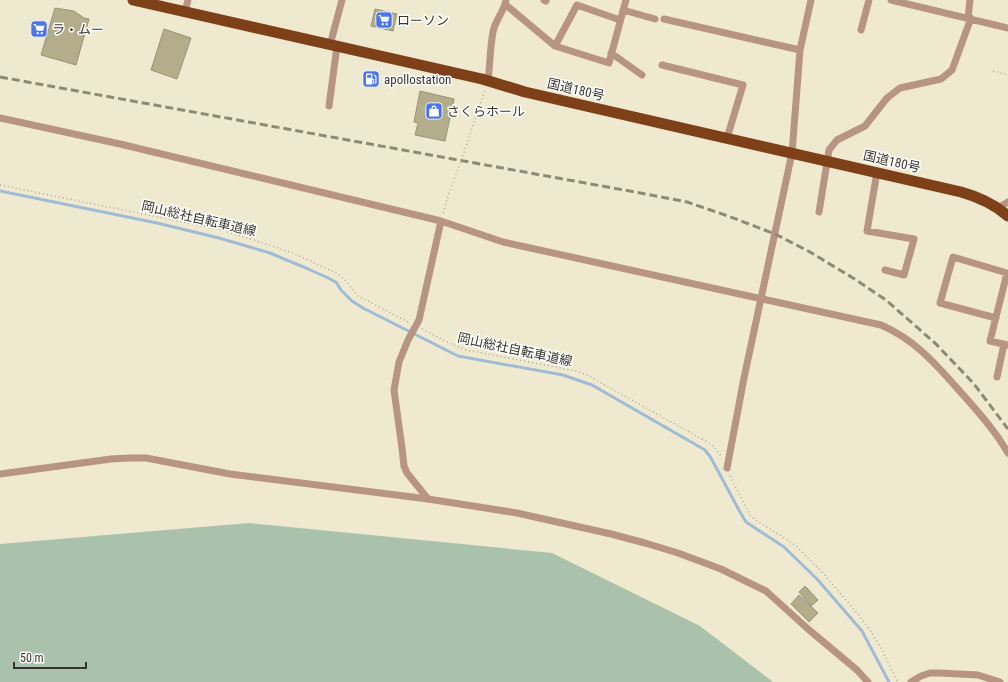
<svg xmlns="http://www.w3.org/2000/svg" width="1008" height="682" font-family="'Roboto Condensed','Noto Sans JP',sans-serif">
  <rect width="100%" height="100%" fill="#efeacf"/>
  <path fill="#aac1ac" d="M 249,523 L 552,553 L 700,626 L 773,682 L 0,682 L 0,544 Z"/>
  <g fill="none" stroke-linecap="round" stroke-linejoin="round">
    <path stroke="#a0bcd5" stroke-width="3" d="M 0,191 L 157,223 L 219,238 L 270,253 L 306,268 L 326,277 L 336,282 L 341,290 L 352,301 L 363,308 L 458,356 L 563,375 L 592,385 L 705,450 L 711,458 L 740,512 L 746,522 L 784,547 L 817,579 L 862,631 L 889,682"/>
  </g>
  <path fill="#b3ad8b" stroke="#97937a" d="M 55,8 L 74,11 L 84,18 L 89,19 L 76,65 L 41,55 Z
    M 375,9 L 397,14 L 393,31 L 371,26 Z
    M 164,29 L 191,38 L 177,79 L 151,70 Z
    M 420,91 L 454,99 L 445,141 L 415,135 L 418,123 L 414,122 Z
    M 805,586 L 818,600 L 811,606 L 799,592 Z
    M 799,595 L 818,613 L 809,622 L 791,604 Z"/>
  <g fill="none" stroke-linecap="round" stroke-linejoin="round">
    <path stroke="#aaa692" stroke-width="1.5" stroke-dasharray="1 3" stroke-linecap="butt" d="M 993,71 L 1008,75
      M 0,185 L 222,230 L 275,247 L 293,253 L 338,274 L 345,280 L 358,296 L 408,322
      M 443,213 L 449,193 L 461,161 L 485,90
      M 422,329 L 449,343 L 466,350 L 576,371 L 587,375 L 709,443 L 715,448 L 721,456
      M 730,476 L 750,515 L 757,521 L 783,537 L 796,546 L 823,573 L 861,618 L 872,633 L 882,650 L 898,682"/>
    <path stroke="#b79483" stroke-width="7" d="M 544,0 L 546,1
      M 891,0 L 1008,28
      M 506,5 L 555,46 L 609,63 L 626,0
      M 623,10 L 655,19
      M 185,12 L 188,0
      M 968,18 L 970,0
      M 664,19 L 800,50
      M 861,30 L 869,0
      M 330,45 L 342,0
      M 555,46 L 577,5 L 620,20
      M 611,53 L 642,75
      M 662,65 L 743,85 L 727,138
      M 488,81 C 490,65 490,48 493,32 C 495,20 504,12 506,0
      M 329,106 L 337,46
      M 0,118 L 120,144 L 441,221 L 503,242 L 881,325 C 918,341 939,368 965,397 C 980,414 996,432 1008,453
      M 877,172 L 867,231 L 914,239 L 904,275 L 885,270
      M 998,208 L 1008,202
      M 819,212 L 829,150 L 837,140 L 865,126 L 887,98 L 900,88 L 941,79 L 952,70 L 971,18
      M 996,318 L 940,303 L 953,257 L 1007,273 L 990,341 L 1008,345
      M 997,377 L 1004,344
      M 727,468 L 744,378 L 792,153 L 800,50 L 811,0
      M 0,474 L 111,459 L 130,458 L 146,458 L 230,474 L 428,499 L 517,513 L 611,534 L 645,543 L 678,553 L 721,569 L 766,591 L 808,629 L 857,670 L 868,682
      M 428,499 L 407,473 L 404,466 L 402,448 L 394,390 L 399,362 L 408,340 L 419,320 L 441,221
      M 911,682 L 921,676 L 930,673 L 940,673 L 978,675 L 1000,682"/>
    <path stroke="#7e4018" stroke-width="11" d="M 133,0 L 482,79 L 525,92 L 961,192 C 979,197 994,204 1008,216"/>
    <path stroke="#8e8a78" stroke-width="3" stroke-dasharray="8 4" stroke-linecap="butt" d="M 0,77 L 646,194 L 687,202 L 728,216 L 775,234 L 810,252 L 853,278 L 886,300 L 936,344 L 974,384 L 1008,429"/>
  </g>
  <defs>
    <symbol id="supermarket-square" viewBox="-11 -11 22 22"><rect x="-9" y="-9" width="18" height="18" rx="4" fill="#4c75e8" stroke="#fff"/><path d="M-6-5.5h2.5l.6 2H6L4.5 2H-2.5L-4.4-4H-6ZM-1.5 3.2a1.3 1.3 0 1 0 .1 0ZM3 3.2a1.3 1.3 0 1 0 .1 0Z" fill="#fff"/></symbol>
    <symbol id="fuel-square" viewBox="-11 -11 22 22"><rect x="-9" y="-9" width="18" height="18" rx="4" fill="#4c75e8" stroke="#fff"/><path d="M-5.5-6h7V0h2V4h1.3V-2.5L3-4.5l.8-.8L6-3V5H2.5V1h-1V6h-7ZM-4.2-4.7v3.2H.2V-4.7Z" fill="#fff"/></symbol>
    <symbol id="shop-square" viewBox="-11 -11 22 22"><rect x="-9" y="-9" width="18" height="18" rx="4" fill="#4c75e8" stroke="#fff"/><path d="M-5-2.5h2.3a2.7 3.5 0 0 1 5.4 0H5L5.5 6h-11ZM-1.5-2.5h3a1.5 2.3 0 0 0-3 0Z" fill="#fff"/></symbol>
  </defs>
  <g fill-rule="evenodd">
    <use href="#supermarket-square" x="374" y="10" width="20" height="20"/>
    <use href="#supermarket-square" x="29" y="19" width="20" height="20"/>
    <use href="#fuel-square" x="361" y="69" width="20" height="20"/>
    <use href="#shop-square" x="424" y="101" width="20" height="20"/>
  </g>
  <g text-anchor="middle" stroke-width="3" stroke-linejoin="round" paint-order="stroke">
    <g font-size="13" fill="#37352b" stroke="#fff" text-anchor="start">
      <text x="397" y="25">ローソン</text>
      <text x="52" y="34">ラ・ムー</text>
      <text x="384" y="84">apollostation</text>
      <text x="447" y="116">さくらホール</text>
    </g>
    <g font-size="13" fill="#37352b" stroke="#fff">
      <text transform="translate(576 89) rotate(13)" y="5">国道180号</text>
      <text transform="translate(892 161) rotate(13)" y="5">国道180号</text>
      <text transform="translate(199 218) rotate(13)" y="5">岡山総社自転車道線</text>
      <text transform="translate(515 349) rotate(12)" y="5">岡山総社自転車道線</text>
    </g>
  </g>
  <path d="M14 662v6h72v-6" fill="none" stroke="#37352b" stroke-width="2"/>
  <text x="20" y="662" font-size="12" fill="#37352b" stroke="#ffffff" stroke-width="3" paint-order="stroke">50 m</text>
</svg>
